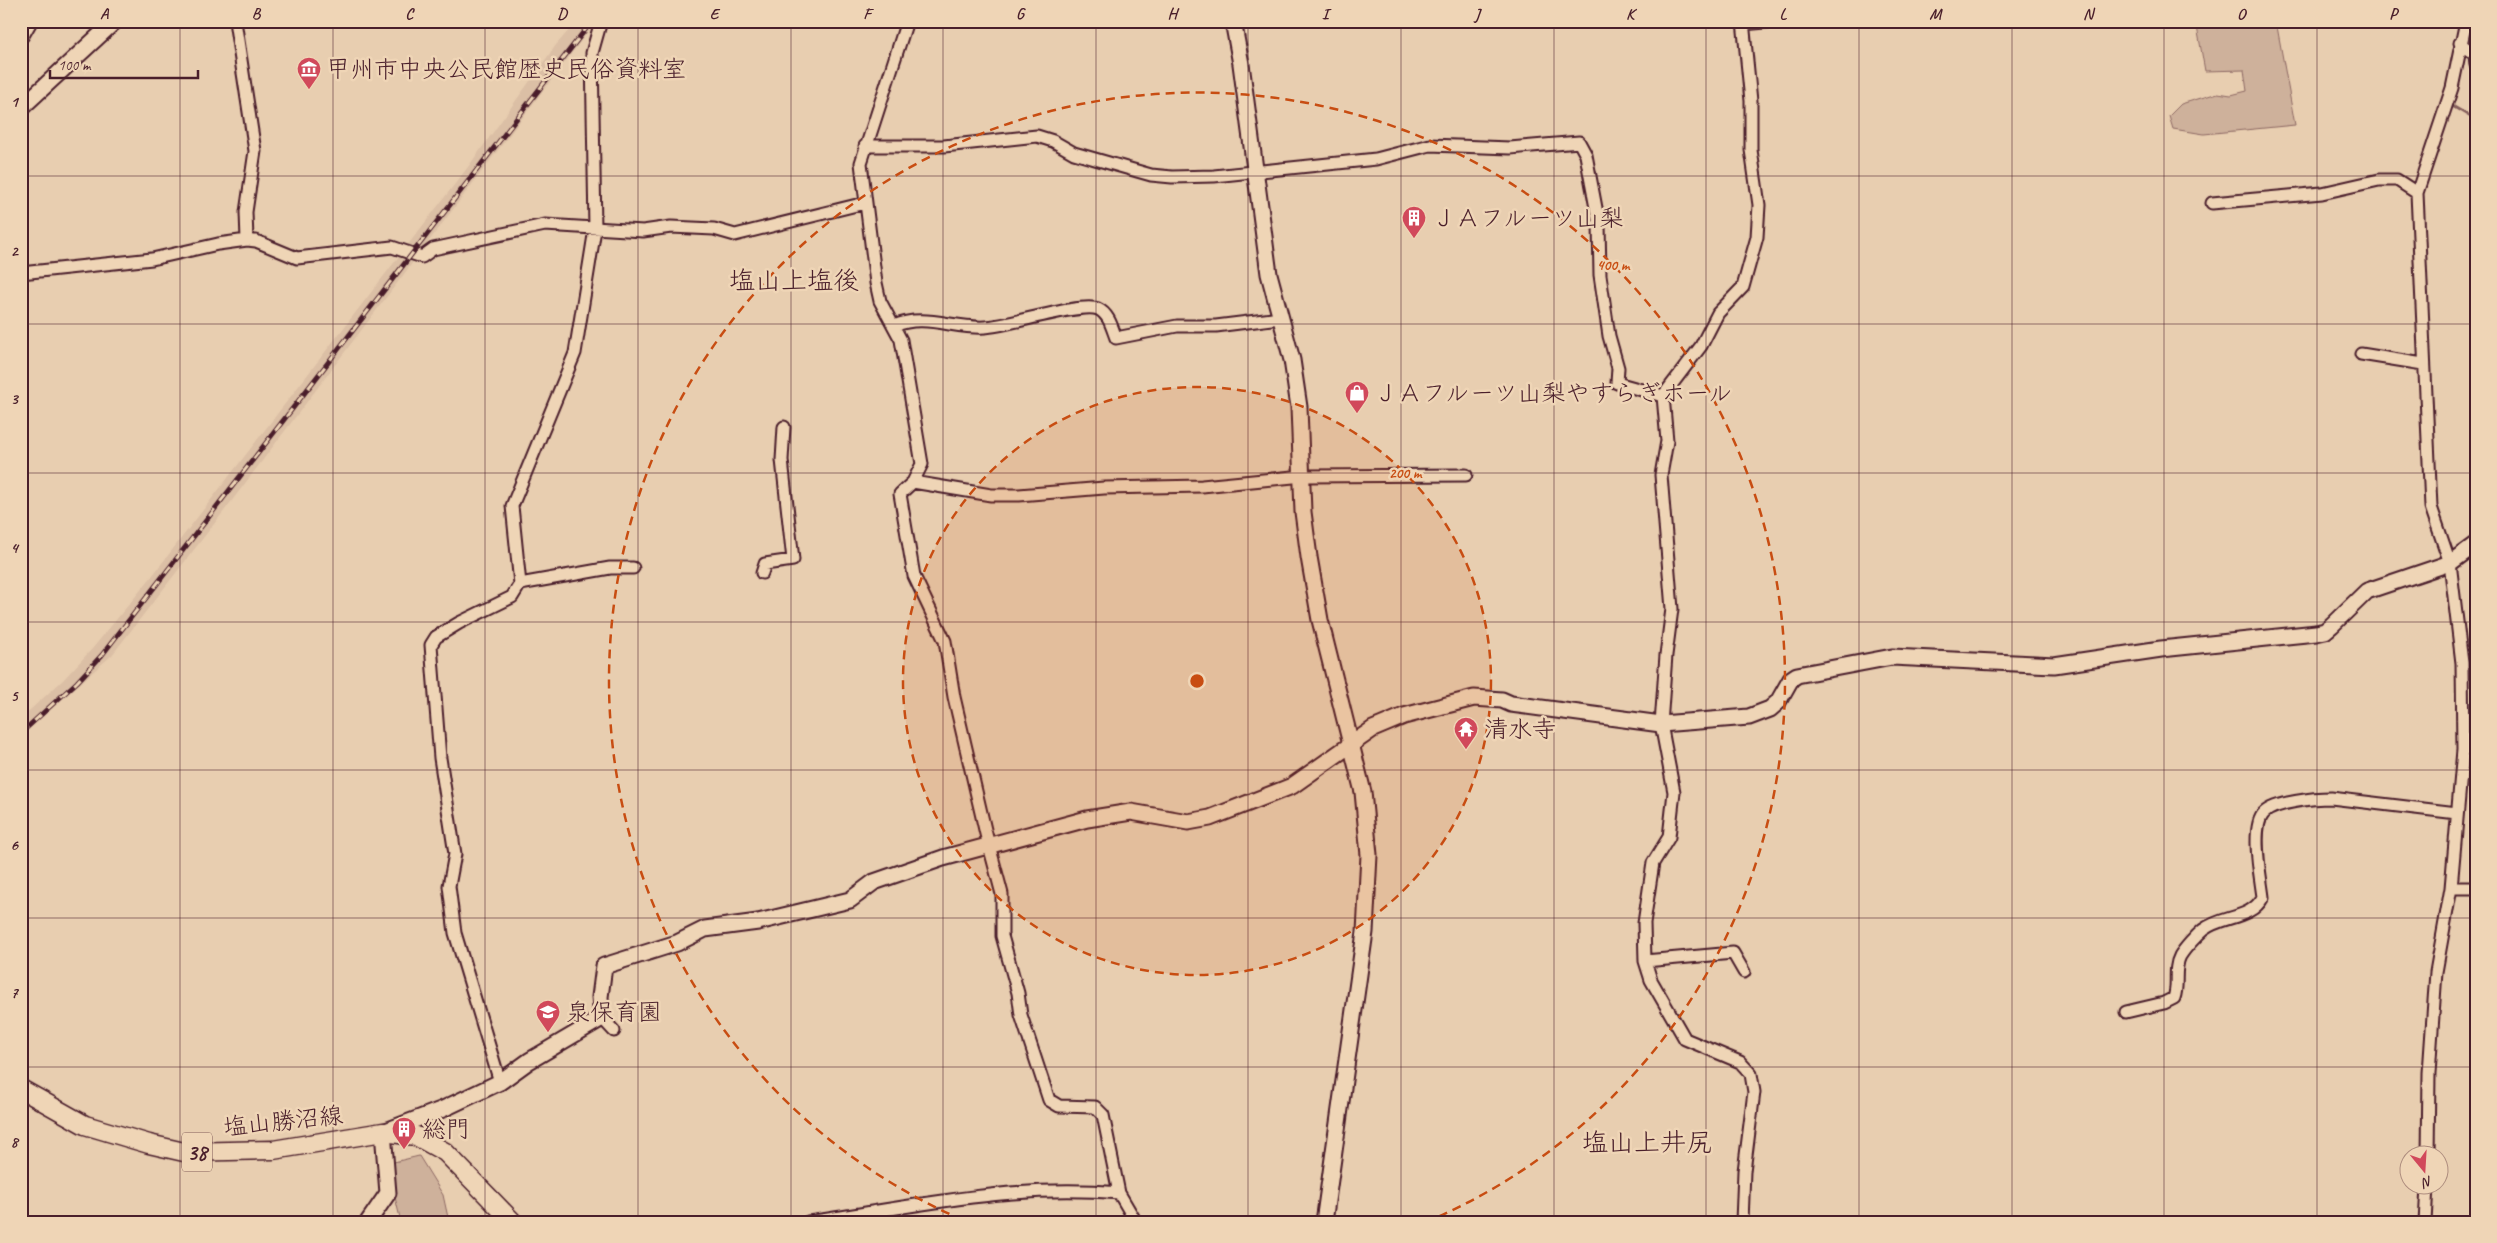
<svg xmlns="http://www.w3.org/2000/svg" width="2497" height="1243" font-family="Caveat,'Klee One',sans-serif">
  <rect width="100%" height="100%" fill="#e8ceb0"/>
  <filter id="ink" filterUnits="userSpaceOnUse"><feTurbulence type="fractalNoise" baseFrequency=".02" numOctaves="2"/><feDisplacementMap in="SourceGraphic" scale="10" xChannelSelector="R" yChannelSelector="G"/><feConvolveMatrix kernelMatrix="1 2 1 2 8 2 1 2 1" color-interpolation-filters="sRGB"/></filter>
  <g filter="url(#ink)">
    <path fill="#dbbfa5" d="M 577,21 L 596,21 L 221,515 L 112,655 L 21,736 L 21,718 L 62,681 L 92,649 L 149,580 L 468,167 L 556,45 Z"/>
    <path fill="#ceb19b" stroke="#8c6863" d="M 2196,21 L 2276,21 L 2295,125 L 2204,134 L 2173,129 L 2169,116 L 2181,104 L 2218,93 L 2231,95 L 2247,91 L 2244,70 L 2205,71 Z
      M 419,1156 L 443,1195 L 449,1222 L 401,1222 L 394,1193 L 394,1162 Z"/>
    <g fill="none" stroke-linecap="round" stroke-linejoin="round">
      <path stroke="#855f5c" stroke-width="3" d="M 2449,104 L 2476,120"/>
      <defs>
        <path id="street" d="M 235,21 L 255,151 L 246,212 L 247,240
          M 907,21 L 861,163 L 876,283 L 880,301 L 901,340 L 922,464 L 913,482 L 900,494 L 914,576 L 945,641 L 954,697 L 986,834 L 1002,894 L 1002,936 L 1018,993 L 1021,1015 L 1049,1100 L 1059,1106 L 1095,1107 L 1103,1115 L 1119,1193 L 1136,1222
          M 1743,24 L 1777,21
          M 2460,43 L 2475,55 L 2476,65
          M 865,146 L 944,146 L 1037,136 L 1053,141 L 1074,153 L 1151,175 L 1172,177 L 1214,176 L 1376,159 L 1430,145 L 1510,148 L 1579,142 L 1586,155 L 1599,224 L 1600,275 L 1609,336 L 1618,368 L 1617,383 L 1663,396
          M 2212,203 L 2322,193 L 2379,180 L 2397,180 L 2417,193
          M 21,273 L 152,259 L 218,244 L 247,240 L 256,241 L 297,258 L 392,247 L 422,257 L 433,249 L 545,225 L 643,231 L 671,227 L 714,229 L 735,235 L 865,203
          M 894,326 C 924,313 954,329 985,327 C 1009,326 1081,302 1098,309 C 1109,314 1112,328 1116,338 L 1177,326 L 1216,326 L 1280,318
          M 2361,354 L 2423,364
          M 913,482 L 991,495 L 1019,495 L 1104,488 L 1202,486 L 1303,476 L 1466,475
          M 762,573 L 765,564 L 793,560 L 782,460 L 784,427
          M 520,584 L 610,568 L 633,568
          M 2451,888 L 2476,888
          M 1645,961 L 1733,953 L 1744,972
          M 2126,1012 L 2164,1003 L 2174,998 C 2179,985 2173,969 2180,956 C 2185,948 2196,936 2203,930 C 2222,915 2251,920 2263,897 C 2261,879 2250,827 2264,813 C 2275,802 2315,798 2331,798 L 2457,813
          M 602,1018 L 614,1031
          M 500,1082 L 455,933 L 449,886 L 455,854 L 440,758 L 431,645 L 436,637 L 459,623 L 512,597 L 520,584 L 512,506 L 575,353 L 595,229 L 592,53 L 601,21
          M 2428,1156 L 2429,1073 L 2436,972 L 2451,888 L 2463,750 L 2462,663 L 2450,563 L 2431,507 L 2417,193 L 2452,88 L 2466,21
          M 808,1222 C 911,1207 1015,1183 1119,1193
          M 1742,1222 L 1744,1171 L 1754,1092 L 1751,1074 L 1740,1062 L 1685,1039 L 1651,980 L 1645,961 L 1644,923 L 1653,863 L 1669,837 L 1674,792 L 1661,724 L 1666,655 L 1672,609 L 1661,475 L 1667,441 L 1663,396 L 1701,346 L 1718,313 L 1743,287 L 1757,237 L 1759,205 L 1751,150 L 1751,101 L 1743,21
          M 2425,1222 L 2427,1186"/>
        <path id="secondary" d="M 1233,21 L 1241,64 L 1269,274 L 1292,360 L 1299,407 L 1303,512 L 1309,557 L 1320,620 L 1363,792 L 1369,855 L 1365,932 L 1324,1222
          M 21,35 L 29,21
          M 21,108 L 115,21
          M 368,1222 L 388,1193 L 383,1132 L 443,1109 L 500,1082 L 529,1061 L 602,1018 L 600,997 L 604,966 L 677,943 L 705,929 L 758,922 L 850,900 L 874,882 L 943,858 L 1087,819 L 1131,812 L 1188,822 L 1210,818 L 1292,786 L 1373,729 L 1404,716 L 1474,698 L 1502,700 L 1511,704 L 1661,724 L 1749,717 L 1770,709 L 1778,702 L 1791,679 L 1797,675 L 1892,657 L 2054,665 L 2161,649 L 2316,633 L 2325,631 L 2332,625 L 2367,591 L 2450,563 L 2476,544"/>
        <path id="primary" d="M 21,1089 L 85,1125 L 149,1144 L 184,1152 L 273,1150 L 383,1132 L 416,1136 L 445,1152 L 513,1222"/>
      </defs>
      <use href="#street" stroke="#4a1f2b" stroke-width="15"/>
      <use href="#secondary" stroke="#4a1f2b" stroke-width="19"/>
      <use href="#primary" stroke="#4a1f2b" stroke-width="21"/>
      <use href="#street" stroke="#efd5b6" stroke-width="11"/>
      <use href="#secondary" stroke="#efd5b6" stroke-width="15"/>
      <use href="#primary" stroke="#efd5b6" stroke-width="18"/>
      <defs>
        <path id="rail" d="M 21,733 L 77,682 L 102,655 L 592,21"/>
      </defs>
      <use href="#rail" stroke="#4a1f2b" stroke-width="5"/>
      <use href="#rail" stroke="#efd5b6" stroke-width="3" stroke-dasharray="9" stroke-linecap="butt"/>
    </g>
  </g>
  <path fill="none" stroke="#4a1f2b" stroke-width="1" stroke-opacity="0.55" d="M 180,21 L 180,1222M 333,21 L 333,1222M 485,21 L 485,1222M 638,21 L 638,1222M 791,21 L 791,1222M 943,21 L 943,1222M 1096,21 L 1096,1222M 1248,21 L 1248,1222M 1401,21 L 1401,1222M 1554,21 L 1554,1222M 1706,21 L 1706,1222M 1859,21 L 1859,1222M 2012,21 L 2012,1222M 2164,21 L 2164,1222M 2317,21 L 2317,1222M 21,176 L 2476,176M 21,324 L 2476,324M 21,473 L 2476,473M 21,622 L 2476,622M 21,770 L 2476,770M 21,918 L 2476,918M 21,1067 L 2476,1067"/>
  <circle cx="1197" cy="681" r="294" fill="#c84d12" fill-opacity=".12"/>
  <g fill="none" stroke="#c84d12" stroke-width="2.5" stroke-dasharray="9 6">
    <circle cx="1197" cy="681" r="294"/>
    <path d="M963 1220A588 588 0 1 1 1431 1220"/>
  </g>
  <defs>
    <symbol id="museum-pin" viewBox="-11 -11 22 30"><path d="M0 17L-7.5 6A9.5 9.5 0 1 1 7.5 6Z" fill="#d1495b" stroke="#efd5b6"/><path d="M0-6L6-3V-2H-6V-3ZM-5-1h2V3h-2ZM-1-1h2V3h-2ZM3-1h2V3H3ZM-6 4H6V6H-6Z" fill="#fff"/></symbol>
    <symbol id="building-pin" viewBox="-11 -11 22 30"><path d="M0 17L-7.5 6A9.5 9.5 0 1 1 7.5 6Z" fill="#d1495b" stroke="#efd5b6"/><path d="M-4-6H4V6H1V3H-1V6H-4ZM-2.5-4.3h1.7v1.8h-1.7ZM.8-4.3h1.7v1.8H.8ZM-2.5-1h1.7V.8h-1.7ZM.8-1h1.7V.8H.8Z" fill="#fff"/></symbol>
    <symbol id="shop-pin" viewBox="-11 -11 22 30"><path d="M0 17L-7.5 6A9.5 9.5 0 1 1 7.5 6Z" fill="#d1495b" stroke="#efd5b6"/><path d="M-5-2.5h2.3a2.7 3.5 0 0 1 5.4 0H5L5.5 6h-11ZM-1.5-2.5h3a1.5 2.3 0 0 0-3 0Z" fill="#fff"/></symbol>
    <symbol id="temple-pin" viewBox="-11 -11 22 30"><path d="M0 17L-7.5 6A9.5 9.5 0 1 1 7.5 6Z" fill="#d1495b" stroke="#efd5b6"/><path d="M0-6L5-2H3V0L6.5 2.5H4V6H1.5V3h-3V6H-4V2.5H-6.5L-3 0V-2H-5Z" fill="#fff"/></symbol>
    <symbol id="school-pin" viewBox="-11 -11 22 30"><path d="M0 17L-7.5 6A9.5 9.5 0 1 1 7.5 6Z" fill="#d1495b" stroke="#efd5b6"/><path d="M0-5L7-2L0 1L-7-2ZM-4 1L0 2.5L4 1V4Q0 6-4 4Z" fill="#fff"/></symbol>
  </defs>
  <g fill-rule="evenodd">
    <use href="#museum-pin" x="295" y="55" width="28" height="38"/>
    <use href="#building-pin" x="1400" y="204" width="28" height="38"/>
    <use href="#shop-pin" x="1343" y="379" width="28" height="38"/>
    <use href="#temple-pin" x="1452" y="715" width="28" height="38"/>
    <use href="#school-pin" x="534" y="998" width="28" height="38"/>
    <use href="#building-pin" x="390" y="1115" width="28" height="38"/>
  </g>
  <g text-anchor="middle" stroke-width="5" stroke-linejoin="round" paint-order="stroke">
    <rect fill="#efd5b6" stroke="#7c5655" stroke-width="1" x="182" y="1132.5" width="30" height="39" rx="4"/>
    <g font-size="22" font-weight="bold" fill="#4a1f2b">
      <text x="197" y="1160">38</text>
    </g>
    <g font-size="24" fill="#4a1f2b" stroke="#efd5b6" text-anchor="start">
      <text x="326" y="77">甲州市中央公民館歴史民俗資料室</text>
      <text x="1432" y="226">ＪＡフルーツ山梨</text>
      <text x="1374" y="401">ＪＡフルーツ山梨やすらぎホール</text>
      <text x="1484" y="737">清水寺</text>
      <text x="566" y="1020">泉保育園</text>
      <text x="422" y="1137">総門</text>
    </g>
    <g font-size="24" fill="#4a1f2b" stroke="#efd5b6">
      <text transform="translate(283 1121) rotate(-6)" y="8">塩山勝沼線</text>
    </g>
    <g font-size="26" fill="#4a1f2b" stroke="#efd5b6">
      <text x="794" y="289">塩山上塩後</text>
      <text x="1647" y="1151">塩山上井尻</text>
    </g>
  </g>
  <circle cx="1197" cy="681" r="8" fill="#c84d12" stroke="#efd5b6" stroke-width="2.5"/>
  <g font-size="15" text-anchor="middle" font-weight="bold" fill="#c84d12" stroke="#efd5b6" stroke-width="5" stroke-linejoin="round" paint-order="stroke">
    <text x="1613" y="270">400 m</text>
    <text x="1405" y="478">200 m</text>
  </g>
  <rect width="2497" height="1243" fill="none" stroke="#efd5b6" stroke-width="55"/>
  <g transform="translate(2424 1170) rotate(162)"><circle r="24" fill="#efd5b6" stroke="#ad8c7e"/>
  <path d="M0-4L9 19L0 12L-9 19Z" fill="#d1495b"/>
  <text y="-8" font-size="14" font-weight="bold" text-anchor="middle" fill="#4a1f2b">N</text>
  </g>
  <path d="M50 70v8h148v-8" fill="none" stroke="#4a1f2b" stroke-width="2.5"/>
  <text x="58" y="70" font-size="15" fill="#4a1f2b" stroke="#efd5b6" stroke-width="4" paint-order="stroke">100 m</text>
  <rect x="28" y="28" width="2442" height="1188" fill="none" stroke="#4a1f2b" stroke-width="2"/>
  <g font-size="16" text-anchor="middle" font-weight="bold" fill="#4a1f2b">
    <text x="104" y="19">A</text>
    <text x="256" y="19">B</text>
    <text x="409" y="19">C</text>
    <text x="562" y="19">D</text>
    <text x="714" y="19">E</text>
    <text x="867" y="19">F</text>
    <text x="1020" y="19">G</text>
    <text x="1172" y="19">H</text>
    <text x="1325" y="19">I</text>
    <text x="1477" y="19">J</text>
    <text x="1630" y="19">K</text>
    <text x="1783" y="19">L</text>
    <text x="1935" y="19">M</text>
    <text x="2088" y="19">N</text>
    <text x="2241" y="19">O</text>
    <text x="2393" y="19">P</text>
    <text x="14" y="107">1</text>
    <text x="14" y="256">2</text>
    <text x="14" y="404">3</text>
    <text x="14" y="553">4</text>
    <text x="14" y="701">5</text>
    <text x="14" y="850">6</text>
    <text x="14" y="998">7</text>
    <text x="14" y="1147">8</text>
  </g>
</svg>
